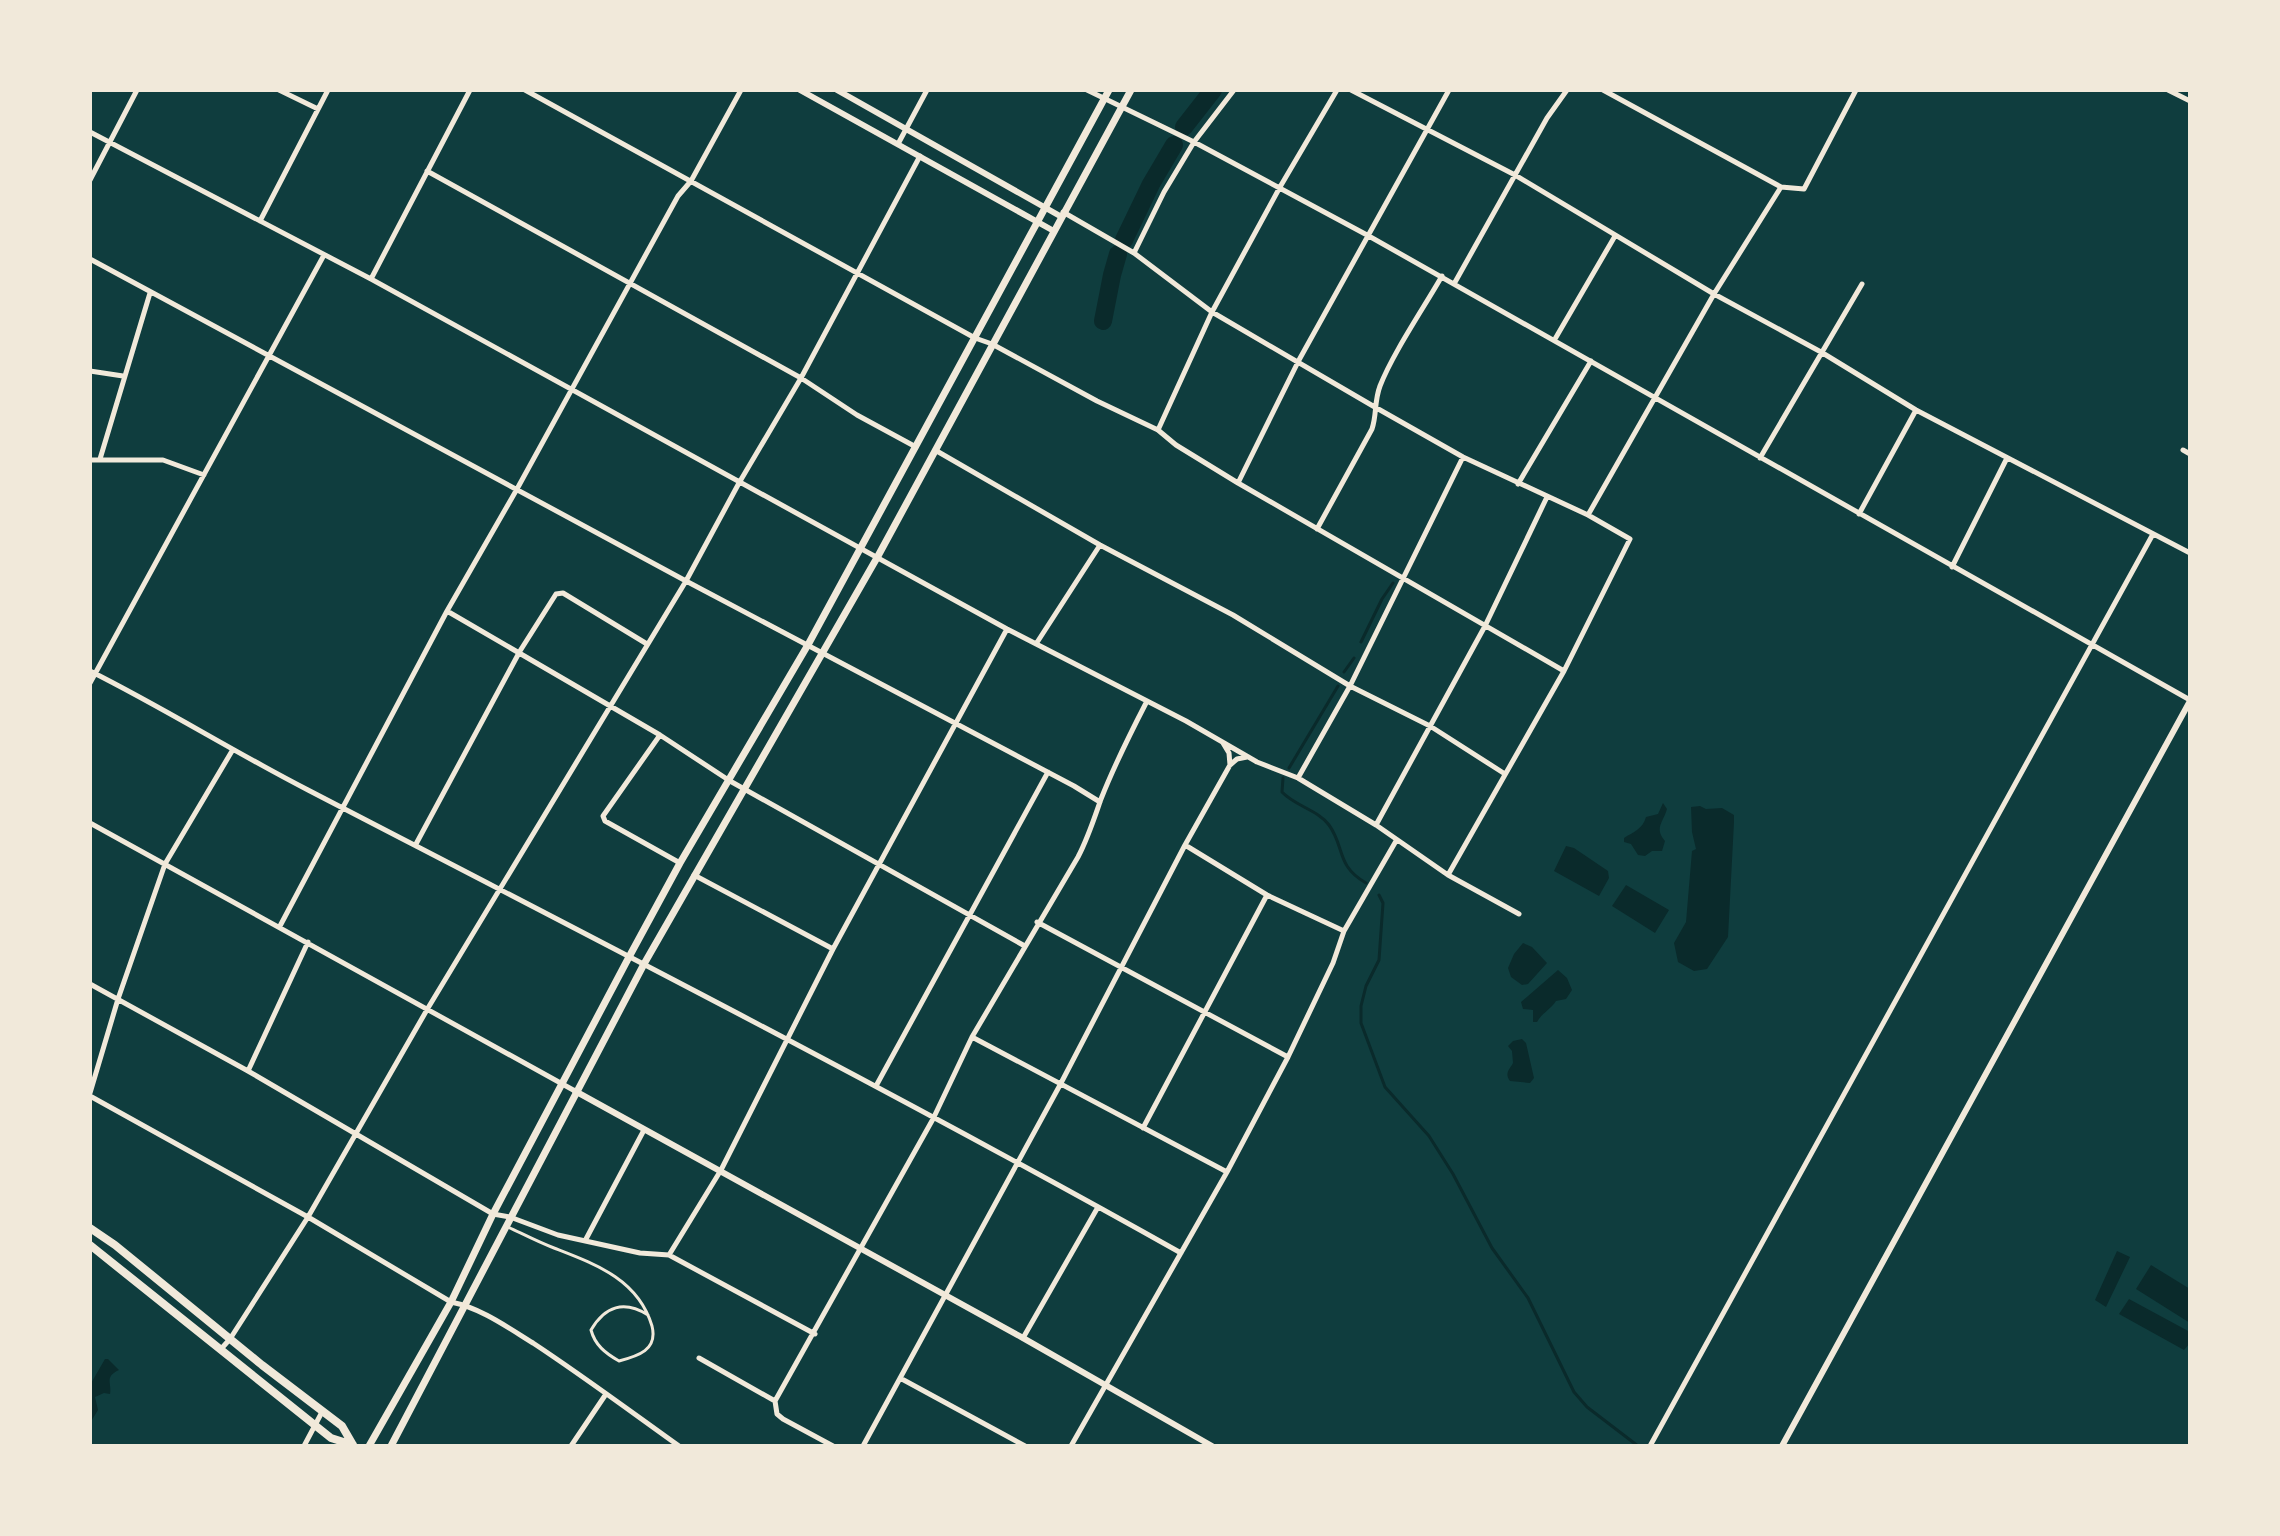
<svg xmlns="http://www.w3.org/2000/svg" width="2280" height="1536" font-family="Barlow,sans-serif">
  <rect width="100%" height="100%" fill="#0f3d3e"/>
  <path fill="#0a2a2b" d="M 1663,803 L 1667,809 C 1663,823 1654,828 1665,841 L 1662,851 L 1652,851 L 1645,856 L 1638,855 L 1631,844 L 1624,842 L 1624,838 C 1633,832 1643,829 1646,817 L 1658,814 Z
    M 1700,806 L 1706,809 L 1722,808 L 1734,815 L 1734,822 L 1728,937 L 1707,969 L 1694,971 L 1678,962 L 1674,943 L 1686,922 L 1692,851 L 1696,849 L 1692,832 L 1691,807 Z
    M 1566,846 L 1574,848 L 1608,871 L 1609,878 L 1599,896 L 1554,871 Z
    M 1626,885 L 1669,910 L 1655,933 L 1612,906 Z
    M 1523,943 L 1532,947 L 1547,963 L 1528,984 L 1522,985 L 1511,977 L 1508,968 L 1514,954 Z
    M 1558,970 L 1567,978 L 1572,990 L 1566,999 L 1556,1001 C 1550,1010 1542,1013 1537,1022 L 1533,1022 L 1533,1010 L 1523,1009 L 1521,1002 Z
    M 1522,1039 L 1526,1043 L 1534,1078 L 1530,1083 L 1510,1081 C 1504,1073 1510,1069 1513,1063 L 1512,1051 L 1508,1046 L 1513,1041 Z
    M 2117,1251 L 2130,1257 L 2106,1307 L 2095,1300 Z
    M 2151,1265 L 2190,1289 L 2190,1323 L 2136,1289 Z
    M 2129,1299 L 2190,1332 L 2190,1343 L 2184,1350 L 2119,1314 Z
    M 105,1359 L 108,1359 L 119,1370 C 104,1377 112,1383 110,1394 L 104,1393 L 95,1397 L 98,1410 L 90,1423 L 90,1385 Z"/>
  <g fill="none" stroke-linecap="round" stroke-linejoin="round">
    <path stroke="#0a2a2b" stroke-width="3" d="M 1361,642 L 1382,599 L 1393,583
      M 1344,672 L 1354,658
      M 1289,768 L 1338,686
      M 1283,778 L 1282,792 C 1295,806 1318,810 1329,825 C 1345,847 1336,866 1366,883
      M 1379,895 L 1383,903 L 1379,960 L 1366,986 L 1361,1006 L 1361,1023 L 1385,1087 L 1429,1136 L 1453,1174 L 1492,1248 L 1528,1298 L 1574,1392 L 1587,1407 L 1638,1446"/>
    <path stroke="#0a2a2b" stroke-width="18" d="M 1184,127 L 1213,90
      M 1124,240 L 1151,184 L 1174,145
      M 1103,321 L 1112,275 L 1118,254"/>
    <path stroke="#f1e9da" stroke-width="3" d="M 508,1227 C 523,1234 538,1242 554,1248 C 595,1264 638,1279 652,1326 C 658,1350 638,1356 619,1361 C 605,1353 595,1345 591,1330 C 605,1306 624,1300 648,1315"/>
    <path stroke="#f1e9da" stroke-width="5" d="M 279,90 L 318,109
      M 525,90 L 975,338 L 992,344 L 1097,401 L 1158,430 L 1176,445 L 1238,483 L 1564,671
      M 1087,90 L 1194,142 L 1367,235 L 2190,700
      M 1351,90 L 1515,175 L 1714,294 L 1821,352 L 1916,410 L 2190,553
      M 1603,90 L 1781,187 L 1804,189 L 1856,90
      M 2168,90 L 2190,101
      M 90,132 L 371,279 L 1007,629 L 1186,721 L 1257,762 L 1298,778 L 1376,825 L 1448,875 L 1519,914
      M 898,144 L 927,90
      M 427,171 L 801,378 L 857,415 L 916,447
      M 90,180 L 137,90
      M 1063,212 L 1134,253 L 1212,312 L 1373,406 L 1463,457 L 1588,515 L 1630,539 L 1564,671 L 1448,875
      M 260,221 L 328,90
      M 1134,253 L 1164,192 L 1194,142 L 1234,90
      M 90,259 L 686,581 L 1074,786 L 1100,802
      M 371,279 L 470,90
      M 1454,284 L 1547,118 L 1567,90
      M 1555,339 L 1615,236
      M 90,371 L 123,376
      M 1158,430 L 1212,312 L 1280,187 L 1337,90
      M 935,450 L 1100,545 L 1233,615 L 1350,686 L 1430,726 L 1505,774
      M 2183,450 L 2190,454
      M 1760,458 L 1862,284
      M 100,459 L 150,293
      M 90,460 L 163,460 L 204,475
      M 1238,483 L 1299,360 L 1449,90
      M 1518,484 L 1591,361
      M 1859,514 L 1916,410
      M 1588,515 L 1714,294 L 1781,187
      M 1317,529 L 1372,429 C 1377,414 1374,402 1380,386 C 1393,353 1423,309 1442,276
      M 1952,567 L 2007,458
      M 447,611 L 660,735 L 730,781 L 1023,945
      M 1036,644 L 1100,545
      M 90,671 C 164,708 234,752 308,790 C 601,942 894,1092 1181,1253
      M 90,683 L 324,255
      M 660,735 L 603,816 L 605,821 L 680,863
      M 1223,743 L 1229,753 L 1230,765
      M 1298,778 L 1350,686 L 1463,457
      M 90,823 L 575,1091
      M 1376,825 L 1485,626 L 1547,497
      M 416,844 L 520,651 L 556,594 L 563,593 L 647,644
      M 1185,845 L 1267,895 L 1344,931
      M 694,875 L 833,949
      M 1037,922 L 1288,1057
      M 280,926 L 447,611 L 517,489 L 678,196 L 691,181 L 741,90
      M 90,984 L 248,1071 L 493,1214 L 510,1217 L 558,1235 L 640,1253 L 669,1255 L 815,1334
      M 972,1037 L 1227,1172
      M 248,1071 L 308,942
      M 876,1086 L 1048,772
      M 90,1093 L 118,999 L 165,864 L 232,751
      M 90,1096 L 308,1217 L 451,1302 C 481,1308 507,1327 533,1343 C 583,1376 630,1411 679,1446
      M 1143,1128 L 1267,895
      M 586,1239 L 644,1130
      M 669,1255 L 721,1170 L 833,949 L 1007,629
      M 1023,1338 L 1098,1207
      M 221,1349 L 230,1339 L 308,1217 L 428,1008 L 686,581 L 739,483 L 801,378 L 920,156
      M 699,1358 L 775,1401
      M 900,1378 L 1025,1446
      M 775,1401 L 933,1119 L 972,1037 L 1078,857 C 1088,838 1094,819 1101,799 C 1114,766 1130,734 1146,703
      M 775,1401 L 777,1414 L 783,1419 L 833,1446
      M 304,1446 L 322,1412
      M 571,1446 L 606,1394
      M 863,1446 L 1060,1085 L 1185,845 L 1230,765 L 1237,759 L 1247,757
      M 1071,1446 L 1227,1172 L 1288,1057 L 1333,963 L 1344,931 L 1396,841
      M 1650,1446 L 2153,534"/>
    <path stroke="#f1e9da" stroke-width="6" d="M 800,90 L 1052,230
      M 837,90 L 1060,216
      M 575,1091 L 1023,1338 L 1212,1446
      M 1782,1446 L 2190,701"/>
    <path stroke="#f1e9da" stroke-width="7" d="M 369,1446 L 451,1302 L 493,1214 L 629,957 L 680,863 L 809,643 L 1109,90
      M 391,1446 L 644,964 L 878,556 L 1131,90"/>
    <path stroke="#f1e9da" stroke-width="8" d="M 90,1228 L 115,1245 L 262,1365 L 342,1426 L 353,1445
      M 90,1245 L 331,1438 L 353,1445"/>
  </g>
  <rect width="2280" height="1536" fill="none" stroke="#f1e9da" stroke-width="184"/>
</svg>
